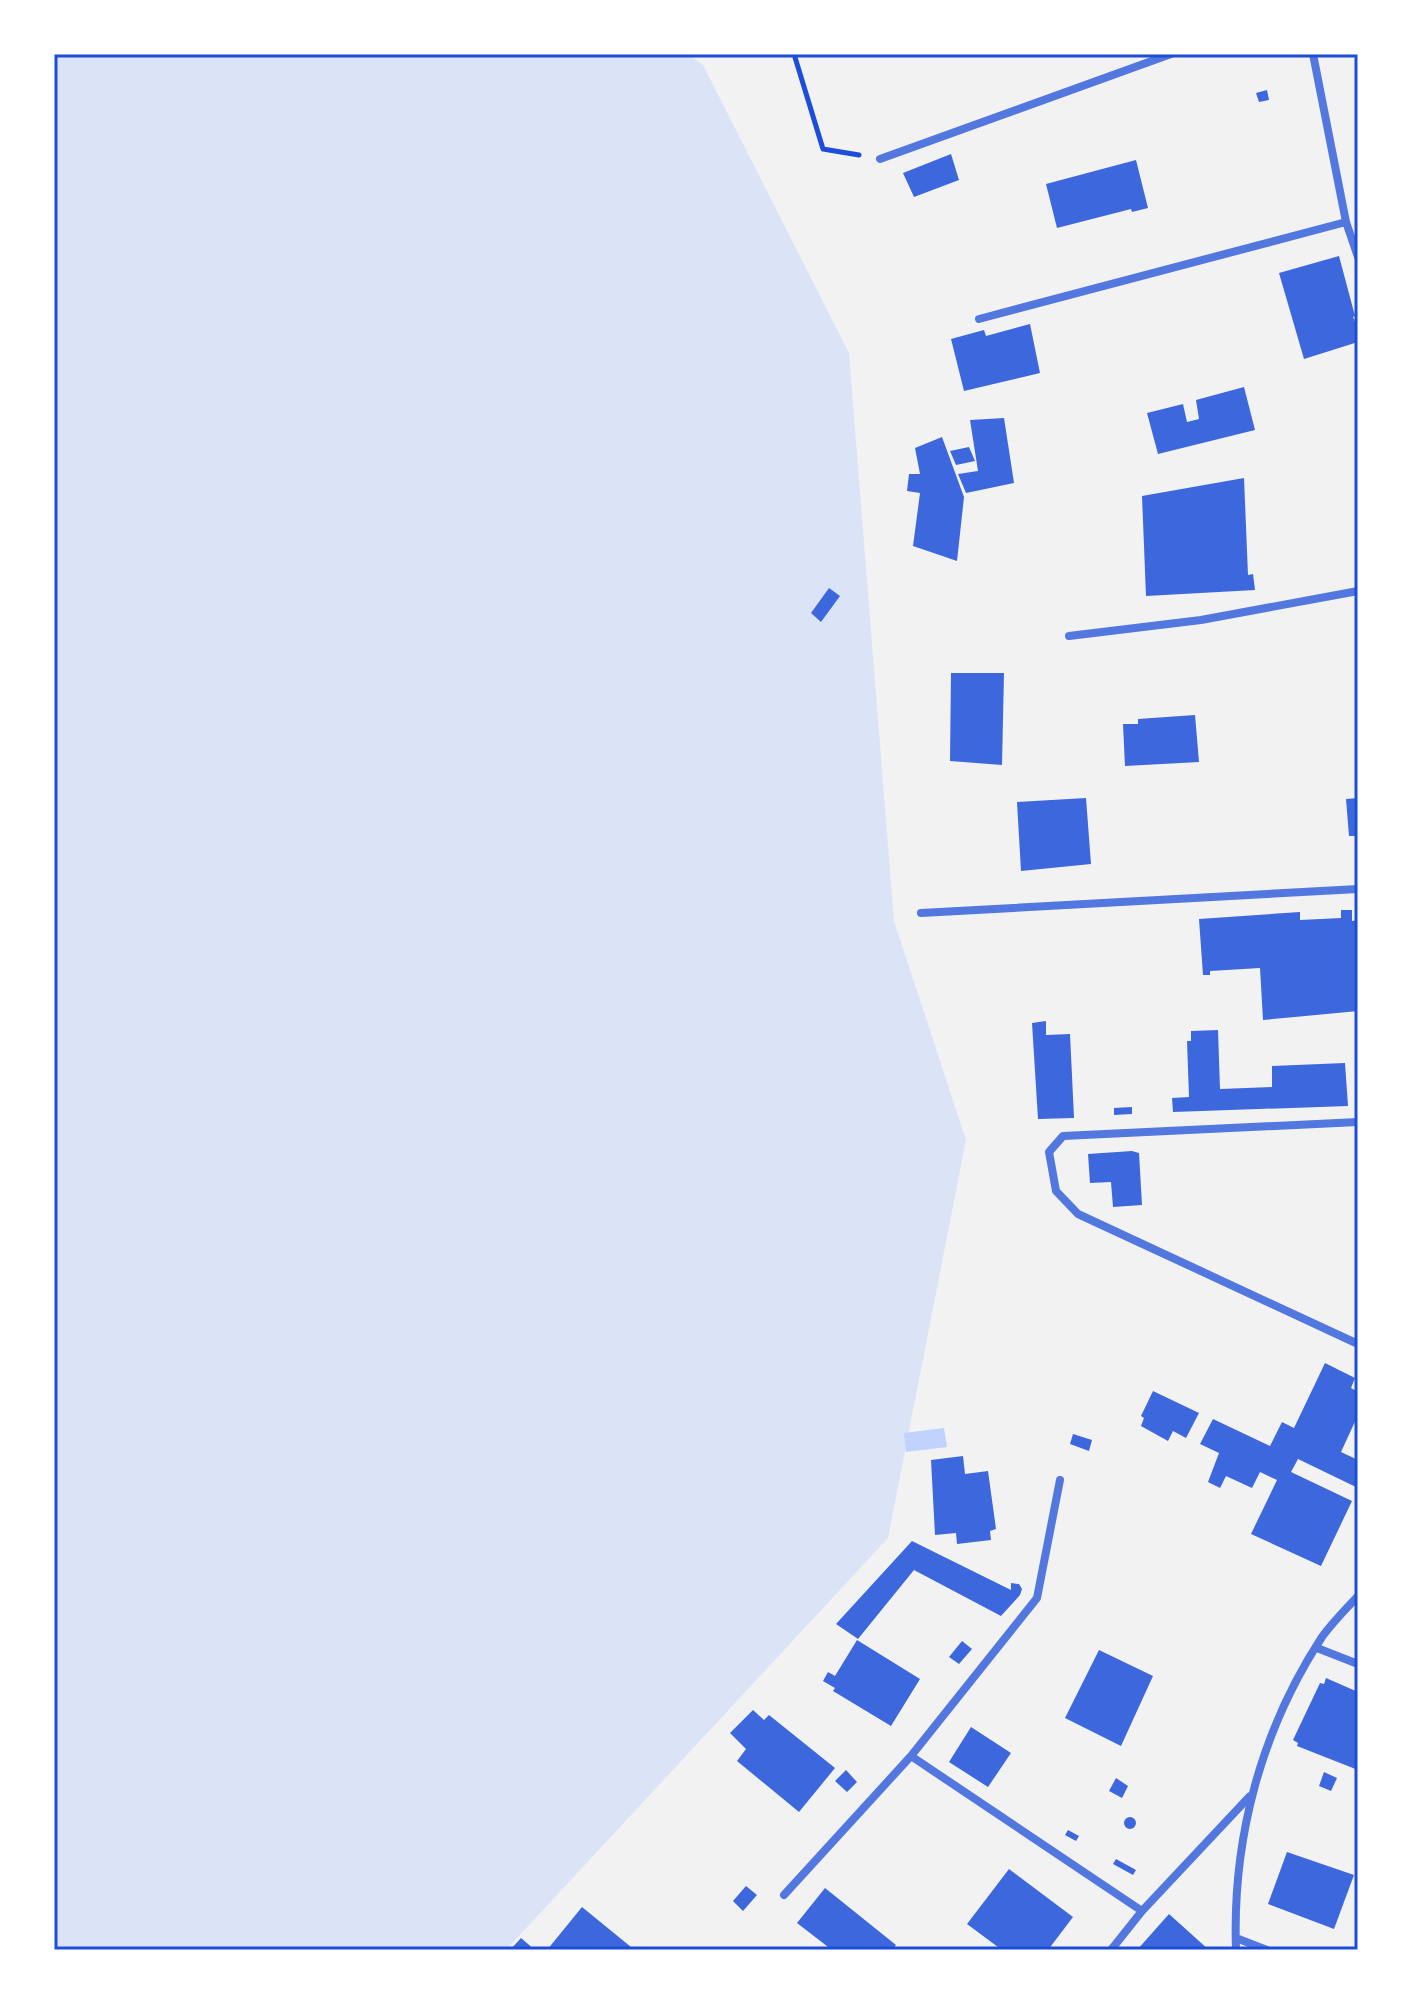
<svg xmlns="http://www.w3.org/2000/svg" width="1412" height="2004" font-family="'Golos Text',sans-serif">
  <rect width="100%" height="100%" fill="#f2f2f2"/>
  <path fill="#dbe4f7" d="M 54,54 L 687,54 L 703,65 L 849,353 L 894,921 L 966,1140 L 888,1538 L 506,1950 L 54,1950 Z"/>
  <path fill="#bfd3fe" d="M 944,1428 L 947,1447 L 906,1452 L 904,1433 Z"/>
  <path fill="#3d67dc" d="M 1267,90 L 1269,100 L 1259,102 L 1256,93 Z
    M 951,154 L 959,180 L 914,197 L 903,173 Z
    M 1136,160 L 1148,208 L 1132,212 L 1131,209 L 1057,228 L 1046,184 Z
    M 1339,256 L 1355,316 L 1353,317 L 1358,328 L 1358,342 L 1304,359 L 1279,273 Z
    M 1030,324 L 1040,373 L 964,391 L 951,339 L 984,330 L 986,336 Z
    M 1244,387 L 1255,430 L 1158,454 L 1147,413 L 1183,404 L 1187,422 L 1199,419 L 1196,400 Z
    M 1004,418 L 1014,483 L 966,493 L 958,474 L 978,471 L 970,420 Z
    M 942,437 L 964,497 L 957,561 L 913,546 L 920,493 L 907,491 L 909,474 L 920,474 L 915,448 Z
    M 969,447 L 975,461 L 956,465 L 950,451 Z
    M 1244,478 L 1248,575 L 1253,574 L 1255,590 L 1146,596 L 1142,496 Z
    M 829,588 L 840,596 L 821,622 L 811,613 Z
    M 951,673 L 1004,673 L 1002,765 L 950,761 Z
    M 1195,715 L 1199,762 L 1125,766 L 1123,724 L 1138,724 L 1138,719 Z
    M 1086,798 L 1091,864 L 1021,871 L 1017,802 Z
    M 1358,798 L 1358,836 L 1349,836 L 1346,799 Z
    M 1341,910 L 1352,910 L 1352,921 L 1358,920 L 1358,1011 L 1263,1020 L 1260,968 L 1210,971 L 1210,975 L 1203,975 L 1199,919 L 1300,912 L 1300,920 L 1341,918 Z
    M 1046,1021 L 1046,1035 L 1070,1034 L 1074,1118 L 1038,1119 L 1032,1023 Z
    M 1218,1030 L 1220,1089 L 1272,1087 L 1272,1066 L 1345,1063 L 1348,1106 L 1173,1112 L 1172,1098 L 1189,1097 L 1187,1041 L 1191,1041 L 1191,1031 Z
    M 1132,1107 L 1132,1114 L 1114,1115 L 1114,1108 Z
    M 1132,1151 L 1139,1153 L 1142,1205 L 1113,1207 L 1111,1182 L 1090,1183 L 1088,1154 Z
    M 1325,1363 L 1355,1378 L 1351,1388 L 1358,1392 L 1358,1415 L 1341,1452 L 1358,1460 L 1358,1488 L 1298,1459 L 1291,1472 L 1352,1501 L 1321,1566 L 1251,1534 L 1277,1480 L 1260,1472 L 1252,1488 L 1226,1476 L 1220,1488 L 1208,1482 L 1219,1453 L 1200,1444 L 1213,1419 L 1270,1446 L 1282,1422 L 1294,1428 Z
    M 1153,1391 L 1199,1413 L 1186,1438 L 1173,1431 L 1168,1441 L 1141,1426 L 1144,1418 L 1141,1416 Z
    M 1073,1434 L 1092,1440 L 1089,1451 L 1070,1444 Z
    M 963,1456 L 965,1474 L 988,1471 L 996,1529 L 990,1531 L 991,1540 L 957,1544 L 956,1533 L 935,1535 L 931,1460 Z
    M 912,1541 L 1011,1590 L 1011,1583 L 1019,1584 L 1022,1589 L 1020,1595 L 1001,1616 L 914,1570 L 858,1639 L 836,1624 Z
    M 857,1640 L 920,1679 L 891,1726 L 833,1691 L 835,1688 L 823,1681 L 828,1672 L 835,1676 Z
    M 962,1641 L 972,1649 L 959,1664 L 949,1657 Z
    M 1099,1650 L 1153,1676 L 1121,1746 L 1065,1718 Z
    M 1326,1678 L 1358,1692 L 1358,1770 L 1297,1746 L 1298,1743 L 1293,1740 L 1320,1683 L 1324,1684 Z
    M 753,1710 L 764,1720 L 769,1715 L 835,1768 L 799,1812 L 737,1761 L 746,1749 L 730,1733 Z
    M 971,1727 L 1011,1753 L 988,1787 L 949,1762 Z
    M 846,1770 L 857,1782 L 847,1792 L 835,1781 Z
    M 1324,1772 L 1337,1778 L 1331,1791 L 1319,1786 Z
    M 1116,1778 L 1128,1786 L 1122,1798 L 1109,1791 Z
    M1124 1823a6 6 0 1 1 12 0a6 6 0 1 1-12 0Z
    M 1068,1830 L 1079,1836 L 1076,1841 L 1065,1835 Z
    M 1287,1852 L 1354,1875 L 1334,1929 L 1268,1904 Z
    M 1116,1859 L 1136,1870 L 1133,1875 L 1113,1864 Z
    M 1009,1869 L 1073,1917 L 1048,1950 L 1002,1950 L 967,1924 Z
    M 746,1886 L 757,1895 L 743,1911 L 733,1901 Z
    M 825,1888 L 896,1945 L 892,1950 L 832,1950 L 797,1923 Z
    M 582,1907 L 631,1947 L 629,1950 L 547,1950 Z
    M 1169,1914 L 1209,1950 L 1137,1950 Z
    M 521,1938 L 535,1950 L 510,1950 Z"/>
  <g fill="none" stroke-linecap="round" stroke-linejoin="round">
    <path stroke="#1d4ed8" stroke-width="5" d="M 794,54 L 823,149 L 859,155"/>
    <path stroke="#5277de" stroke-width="8" d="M 1313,54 L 1346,222 L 1358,257
      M 880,159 L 1171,54
      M 979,319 L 1346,222
      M 1069,636 L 1201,620 L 1358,591
      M 921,913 L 1358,889
      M 1358,1122 L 1063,1136 L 1049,1152 L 1056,1191 L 1078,1214 L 1358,1344
      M 1317,1648 L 1358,1664
      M 911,1756 L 1142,1911
      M 784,1895 L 911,1756 L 1037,1598 L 1060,1480
      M 1236,1938 L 1267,1950
      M 1111,1950 L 1142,1911 L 1250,1796
      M 1236,1950 C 1232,1839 1261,1730 1322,1637 C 1332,1623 1346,1609 1358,1596"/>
  </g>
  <rect width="1412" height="2004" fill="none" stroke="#ffffff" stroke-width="112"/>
  <rect x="56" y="56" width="1300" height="1892" fill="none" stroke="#1d4ed8" stroke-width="3"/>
</svg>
